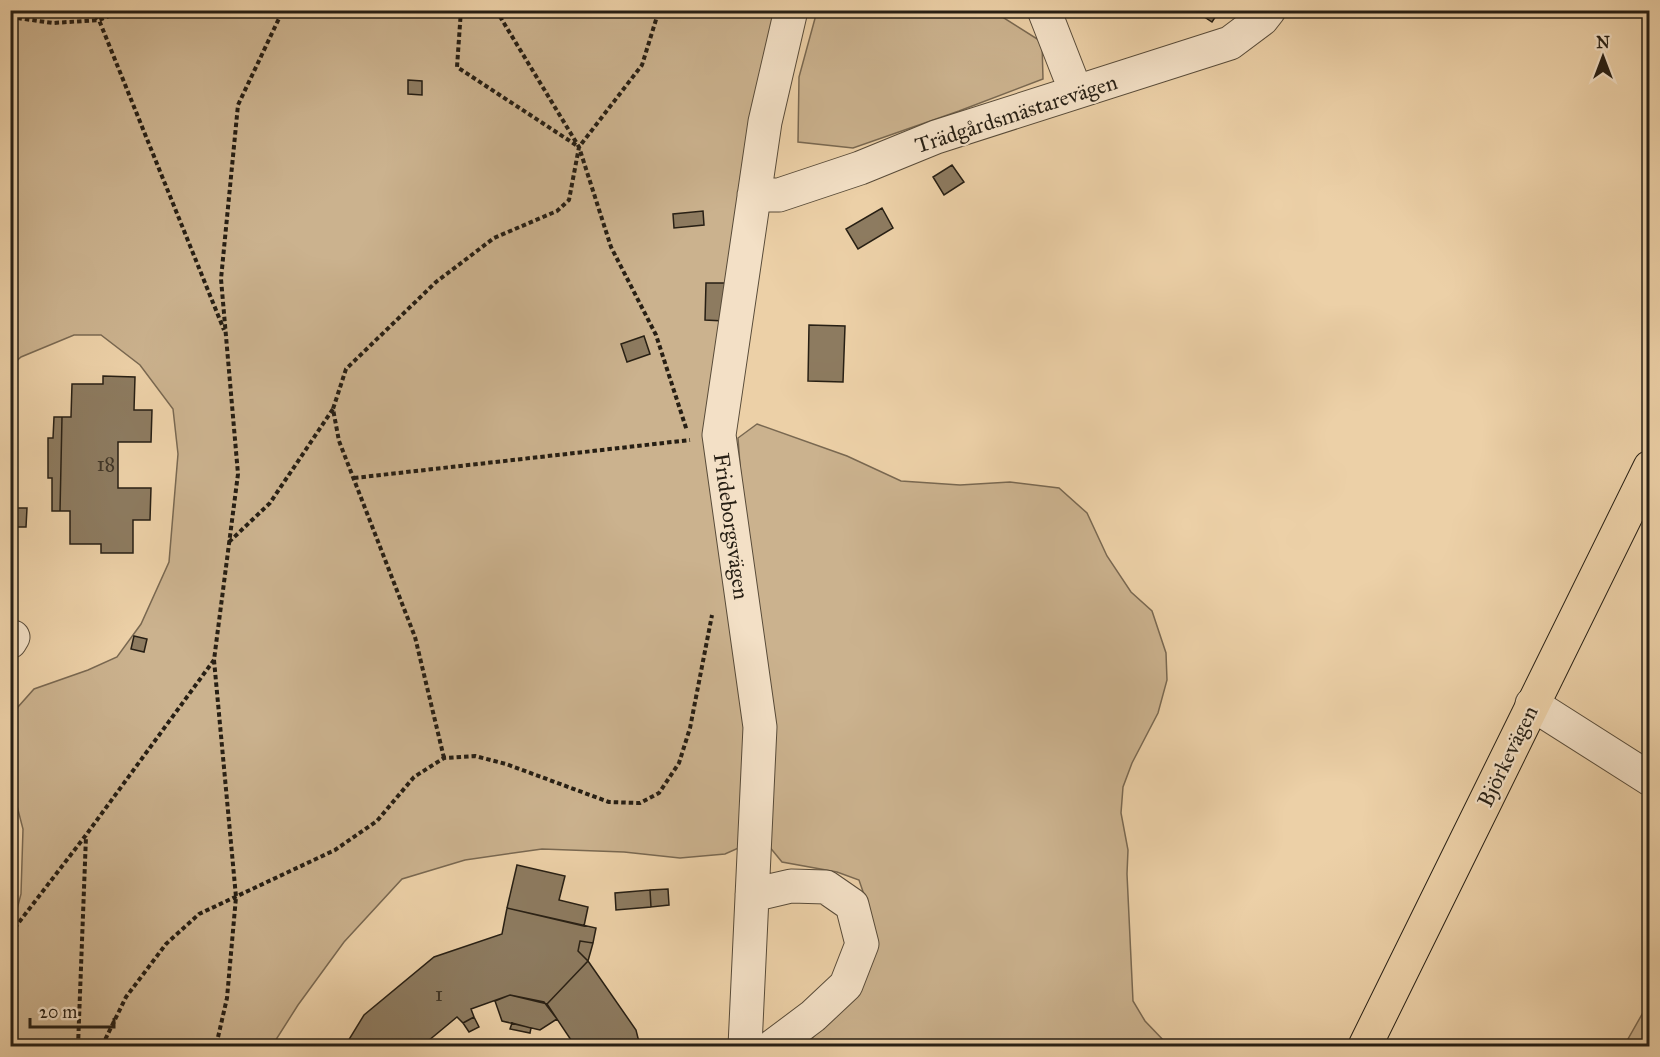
<svg xmlns="http://www.w3.org/2000/svg" width="1660" height="1057" font-family="'IM FELL Great Primer',serif">
  <rect width="100%" height="100%" fill="#ecd0a7"/>
  <filter id="stains"><feTurbulence type="fractalNoise" baseFrequency=".00333" numOctaves="4"/><feColorMatrix values="0 0 0 0 .2 0 0 0 0 .09 0 0 0 0 .02 0 0 0 .5 -.17"/></filter>
  <radialGradient id="worn" r=".72"><stop offset=".6" stop-color="#630" stop-opacity="0"/><stop offset="1" stop-color="#630" stop-opacity=".3"/></radialGradient>
  <path fill="#cbb28e" stroke="#796851" stroke-width="1.5" d="M 11,11 L 776,11 L 724,317 L 750,741 L 743,846 L 725,854 L 680,858 L 624,852 L 542,849 L 465,860 L 402,879 L 344,942 L 298,1005 L 272,1046 L 11,1046 L 11,932 L 21,894 L 23,829 L 11,783 L 10,725 L 18,707 L 34,689 L 88,670 L 117,657 L 141,624 L 169,562 L 178,454 L 173,409 L 140,365 L 101,335 L 74,335 L 21,357 L 11,366 Z
    M 817,11 L 993,11 L 1042,42 L 1043,79 L 959,111 L 853,148 L 798,142 L 799,77 Z
    M 757,424 L 847,456 L 901,481 L 960,485 L 1010,482 L 1059,488 L 1087,513 L 1107,556 L 1131,592 L 1152,611 L 1166,653 L 1167,680 L 1158,713 L 1132,763 L 1123,787 L 1121,813 L 1128,850 L 1127,874 L 1133,1001 L 1145,1021 L 1168,1045 L 1174,1046 L 804,1046 L 860,990 L 870,912 L 859,880 L 837,872 L 782,862 L 768,845 L 738,438 Z
    M 1649,1002 L 1649,1046 L 1624,1046 Z"/>
  <path fill="#8d7b60" stroke="#271f14" stroke-width="1.5" d="M 1207,10 L 1220,10 L 1212,22 L 1203,16 Z
    M 408,80 L 422,81 L 422,95 L 408,94 Z
    M 952,165 L 964,182 L 944,195 L 933,177 Z
    M 882,208 L 893,228 L 858,249 L 846,229 Z
    M 703,211 L 704,225 L 674,228 L 673,214 Z
    M 706,283 L 725,283 L 724,321 L 705,320 Z
    M 809,325 L 845,326 L 843,382 L 808,381 Z
    M 644,336 L 650,354 L 627,362 L 621,344 Z
    M 103,376 L 135,377 L 134,410 L 152,410 L 151,442 L 118,442 L 118,488 L 151,488 L 150,520 L 133,520 L 133,553 L 101,553 L 101,544 L 70,544 L 70,511 L 60,511 L 62,417 L 71,417 L 72,384 L 103,384 Z
    M 54,417 L 62,417 L 60,511 L 52,511 L 52,478 L 48,478 L 48,438 L 53,438 Z
    M 10,508 L 27,508 L 26,527 L 10,527 Z
    M 134,636 L 147,639 L 144,652 L 131,649 Z
    M 517,865 L 565,876 L 559,900 L 588,907 L 584,926 L 507,908 Z
    M 668,889 L 669,905 L 651,907 L 650,890 Z
    M 650,890 L 651,907 L 616,910 L 615,893 Z
    M 507,908 L 596,928 L 593,943 L 580,941 L 578,951 L 588,961 L 547,1004 L 510,995 L 471,1009 L 474,1017 L 463,1023 L 457,1017 L 422,1046 L 345,1046 L 364,1015 L 434,957 L 502,934 Z
    M 580,941 L 593,943 L 588,961 L 578,951 Z
    M 588,961 L 636,1030 L 640,1046 L 575,1046 L 547,1004 Z
    M 510,995 L 544,1002 L 557,1019 L 540,1030 L 502,1021 L 495,1001 Z
    M 474,1017 L 479,1027 L 469,1032 L 463,1023 Z
    M 512,1023 L 531,1028 L 530,1033 L 510,1029 Z"/>
  <g fill="none" stroke-linecap="round" stroke-linejoin="round">
    <defs>
      <path id="minor" d="M 1044,10 L 1076,92
        M 754,195 L 779,195 L 860,168 L 936,137 L 1230,43 L 1262,19 L 1269,10
        M 10,642 L 13,637
        M 1532,704 L 1650,779
        M 752,895 L 791,886 L 826,887 L 852,905 L 862,944 L 846,985 L 813,1016 L 773,1046
        M 745,1046 L 760,727 L 719,435 L 765,122 L 791,10"/>
      <path id="major" d="M 1365,1046 L 1650,467"/>
    </defs>
    <use href="#minor" stroke="#584b39" stroke-width="35"/>
    <use href="#major" stroke="#271f14" stroke-width="35"/>
    <path stroke="#271f14" stroke-width="4" stroke-dasharray="4.5 3" stroke-linecap="butt" d="M 90,10 L 99,20 L 224,330
      M 461,10 L 457,67 L 576,145
      M 496,10 L 579,147 L 611,247 L 656,335 L 687,431
      M 10,17 L 53,23 L 99,20 L 125,10
      M 354,478 L 690,440
      M 229,542 L 270,503 L 333,409
      M 214,660 L 236,897 L 227,998 L 216,1046
      M 444,758 L 415,637 L 339,441 L 333,409 L 346,369 L 436,282 L 494,238 L 557,211 L 569,200 L 579,147 L 642,65 L 659,10
      M 10,934 L 86,835 L 214,660 L 238,474 L 221,279 L 238,105 L 283,10
      M 78,1046 L 86,836
      M 102,1046 L 126,997 L 166,944 L 199,914 L 335,850 L 377,821 L 414,777 L 444,758 L 475,756 L 506,764 L 609,802 L 640,803 L 659,793 L 679,763 L 690,728 L 712,615"/>
    <use href="#minor" stroke="#f3e0c6" stroke-width="33"/>
    <use href="#major" stroke="#ecd0a7" stroke-width="33"/>
  </g>
  <g text-anchor="middle" stroke-width="4.5" stroke-linejoin="round" paint-order="stroke">
    <g font-size="20" fill="#403627">
      <text x="106" y="471">18</text>
      <text x="439" y="1001">1</text>
    </g>
    <g font-size="22" fill="#271f14" stroke="#f3e0c6">
      <text transform="translate(1016 113) rotate(-18)" y="8">Trädgårdsmästarevägen</text>
      <text transform="translate(732 526) rotate(82)" y="8">Frideborgsvägen</text>
      <text transform="translate(1507 756) rotate(-64)" y="8">Björkevägen</text>
    </g>
  </g>
  <rect width="1660" height="1057" fill="none" stroke="#ecd0a7" stroke-width="36"/>
  <rect x="12" y="12" width="1636" height="1033" fill="none" stroke="#271f14" stroke-width="3"/>
  <rect x="18" y="18" width="1624" height="1021" fill="none" stroke="#271f14" stroke-width="1.5"/>
  <g transform="translate(1603 57)" stroke="#f3e0c6" stroke-width="4.5" paint-order="stroke">
  <path d="M0-4.5L10 22L0 15L-10 22Z" fill="#271f14"/>
  <text y="-9" font-size="16" font-weight="bold" text-anchor="middle" fill="#271f14">N</text>
  </g>
  <path d="M30 1018v9h84v-9" fill="none" stroke="#271f14" stroke-width="3"/>
  <text x="39" y="1018" font-size="18" fill="#271f14" stroke="#f3e0c6" stroke-width="4.5" paint-order="stroke">20 m</text>
  <rect width="100%" height="100%" filter="url(#stains)"/>
  <rect width="100%" height="100%" fill="url(#worn)"/>
</svg>
